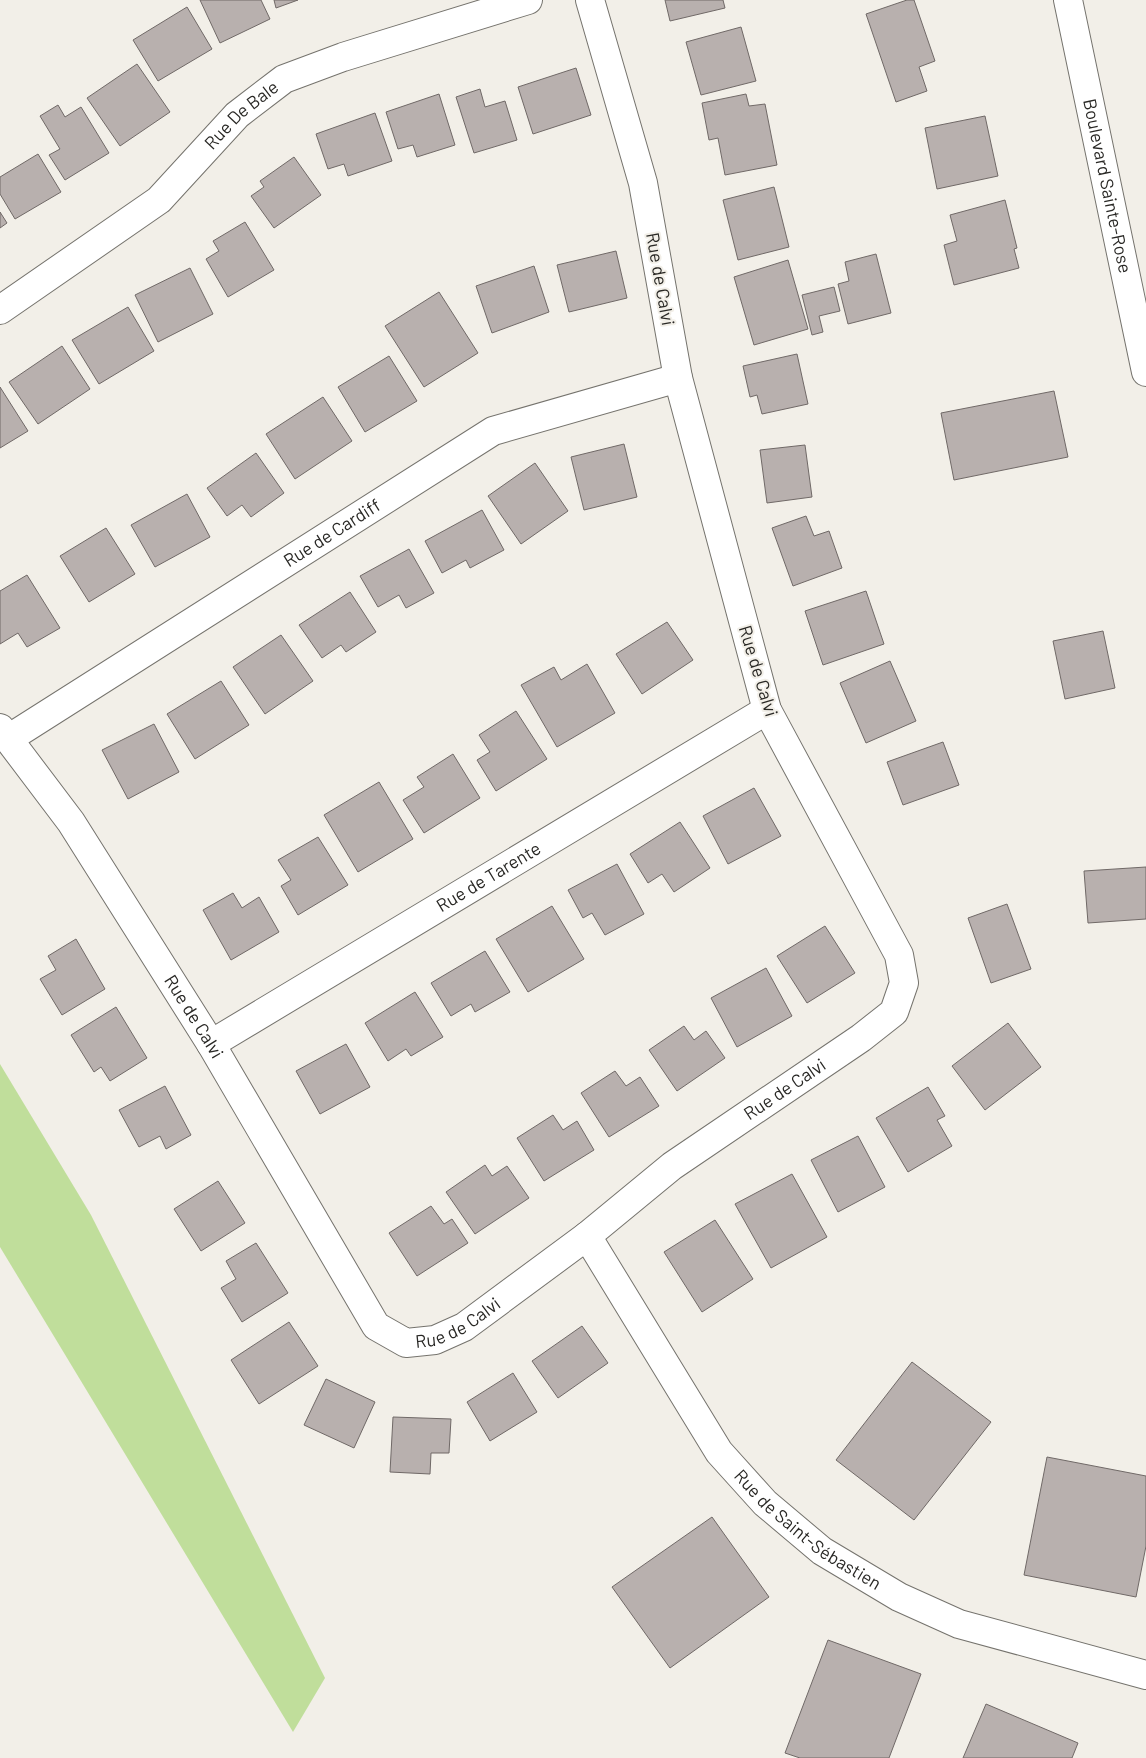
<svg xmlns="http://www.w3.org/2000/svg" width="1146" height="1758" font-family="Barlow,sans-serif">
  <rect width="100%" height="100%" fill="#f2efe8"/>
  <path fill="#c0de9b" d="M 0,1064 L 91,1215 L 325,1678 L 293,1732 L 0,1247 Z"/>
  <path fill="#b8b0ae" stroke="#706967" d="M 200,0 L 261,0 L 270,19 L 220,43 Z
    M 274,0 L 298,0 L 276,8 Z
    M 665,0 L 723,0 L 725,8 L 670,21 Z
    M 907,0 L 914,0 L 935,61 L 919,67 L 927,91 L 896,102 L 866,14 Z
    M 187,7 L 212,49 L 158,81 L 133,40 Z
    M 741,27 L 756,81 L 701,95 L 686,42 Z
    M 137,64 L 170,112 L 120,146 L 87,98 Z
    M 576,68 L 591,115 L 533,134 L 518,87 Z
    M 480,89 L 485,107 L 505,101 L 517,140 L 474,153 L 456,97 Z
    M 439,94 L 455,145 L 417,157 L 413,145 L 398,149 L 386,112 Z
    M 746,94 L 749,106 L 765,104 L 777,165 L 725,175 L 718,138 L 709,140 L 702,103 Z
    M 58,105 L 65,117 L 81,107 L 109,153 L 65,180 L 49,155 L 60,149 L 40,116 Z
    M 375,113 L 392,161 L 348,176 L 344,164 L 328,169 L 316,134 Z
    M 985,116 L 998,176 L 937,189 L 925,128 Z
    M 38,154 L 61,192 L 15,219 L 0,194 L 0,177 Z
    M 294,157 L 321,195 L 274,228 L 251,196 L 264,187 L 260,181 Z
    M 774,187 L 789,247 L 738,260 L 723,200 Z
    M 1005,200 L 1017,248 L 1014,249 L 1019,268 L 954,285 L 944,245 L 957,241 L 950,215 Z
    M 0,212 L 7,223 L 0,228 Z
    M 245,222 L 274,270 L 228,297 L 206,259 L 219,251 L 213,241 Z
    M 616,251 L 627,298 L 569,312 L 557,265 Z
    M 876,254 L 891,313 L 848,324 L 838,284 L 849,281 L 845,262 Z
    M 788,260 L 808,329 L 754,345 L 734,277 Z
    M 534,266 L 549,312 L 492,333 L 476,286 Z
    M 190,268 L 213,314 L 158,342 L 135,295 Z
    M 834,287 L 840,311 L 819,316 L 823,332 L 812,335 L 802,295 Z
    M 439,292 L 478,353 L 424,387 L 385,326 Z
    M 128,307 L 154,351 L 99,384 L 72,340 Z
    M 62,346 L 90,389 L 38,424 L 9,382 Z
    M 797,354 L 808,404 L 762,414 L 757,395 L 750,397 L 743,366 Z
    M 389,356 L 417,401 L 365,432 L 338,387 Z
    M 0,387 L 28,431 L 0,448 Z
    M 1054,391 L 1068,457 L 954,480 L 941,413 Z
    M 323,397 L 352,441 L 295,479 L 266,434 Z
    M 624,444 L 637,497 L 584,510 L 571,457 Z
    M 805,445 L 812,497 L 767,503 L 760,450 Z
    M 256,453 L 284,493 L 251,517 L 242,505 L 227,516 L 207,488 Z
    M 535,463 L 568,511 L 521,544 L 488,496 Z
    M 187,494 L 210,537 L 155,567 L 131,525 Z
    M 482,510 L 504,550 L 470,568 L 466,560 L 442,573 L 425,541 Z
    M 806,516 L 814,536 L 829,531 L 842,568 L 793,586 L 772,528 Z
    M 106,528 L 135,574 L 89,602 L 60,556 Z
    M 409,549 L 434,593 L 406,608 L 399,595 L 378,607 L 360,576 Z
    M 27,575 L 60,628 L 27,647 L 18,633 L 0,644 L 0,591 Z
    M 866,591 L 884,644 L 823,665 L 805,611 Z
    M 350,592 L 376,632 L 346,652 L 341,645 L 322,658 L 299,625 Z
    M 667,622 L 693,660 L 642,694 L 616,654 Z
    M 1103,631 L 1115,688 L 1065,699 L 1053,641 Z
    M 281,635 L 313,681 L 265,714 L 233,667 Z
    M 890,661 L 916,721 L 866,743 L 840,683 Z
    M 587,664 L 615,713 L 557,747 L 521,685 L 554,667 L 561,680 Z
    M 221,681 L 249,725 L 195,759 L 167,714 Z
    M 516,711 L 547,759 L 496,791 L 477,760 L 490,752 L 479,735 Z
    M 154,724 L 179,772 L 128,799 L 102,750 Z
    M 943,742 L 959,785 L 903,805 L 887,762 Z
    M 453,754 L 480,798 L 424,833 L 403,800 L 424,787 L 417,777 Z
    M 379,782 L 413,839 L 358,872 L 324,815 Z
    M 754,788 L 781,836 L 728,864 L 703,816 Z
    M 680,822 L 710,868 L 674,892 L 662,874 L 648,883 L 630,854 Z
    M 318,837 L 348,885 L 298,915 L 281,886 L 291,880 L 278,860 Z
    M 617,864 L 644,914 L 605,935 L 592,913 L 583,918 L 568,890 Z
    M 1146,867 L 1146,919 L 1088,923 L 1084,871 Z
    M 233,893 L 242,908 L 259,897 L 279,932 L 231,960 L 203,910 Z
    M 1007,904 L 1031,969 L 991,983 L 968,918 Z
    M 552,906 L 584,959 L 528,992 L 496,939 Z
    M 825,926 L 855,973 L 807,1003 L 777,956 Z
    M 76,939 L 105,989 L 62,1015 L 40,979 L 56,970 L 48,956 Z
    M 485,951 L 510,992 L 475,1012 L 471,1004 L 451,1016 L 431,983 Z
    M 766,968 L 792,1016 L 737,1047 L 711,998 Z
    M 415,992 L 443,1037 L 411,1056 L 406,1049 L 388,1061 L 365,1023 Z
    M 116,1007 L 147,1058 L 110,1081 L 101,1067 L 94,1072 L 71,1035 Z
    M 1008,1023 L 1041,1067 L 985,1110 L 952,1066 Z
    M 684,1026 L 694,1040 L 706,1031 L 725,1058 L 677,1091 L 649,1050 Z
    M 346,1044 L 370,1087 L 320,1114 L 296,1071 Z
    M 615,1071 L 626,1086 L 640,1077 L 659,1106 L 609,1137 L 581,1093 Z
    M 165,1086 L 191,1135 L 166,1149 L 160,1136 L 139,1147 L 119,1110 Z
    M 928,1087 L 945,1116 L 937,1120 L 952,1146 L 908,1172 L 876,1118 Z
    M 553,1115 L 563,1130 L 577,1121 L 594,1150 L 544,1181 L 517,1138 Z
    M 858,1136 L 885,1187 L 838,1212 L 811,1160 Z
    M 485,1165 L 492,1176 L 507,1166 L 529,1198 L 475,1234 L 446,1192 Z
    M 792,1174 L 827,1237 L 771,1268 L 735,1204 Z
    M 218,1181 L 245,1223 L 201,1251 L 174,1209 Z
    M 431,1206 L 444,1224 L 452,1219 L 468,1243 L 417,1276 L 389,1233 Z
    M 715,1220 L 753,1279 L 702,1312 L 664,1252 Z
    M 256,1243 L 288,1293 L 242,1322 L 221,1288 L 236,1279 L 226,1261 Z
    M 289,1322 L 318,1366 L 259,1404 L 231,1360 Z
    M 582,1326 L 608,1363 L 558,1398 L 532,1361 Z
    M 912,1362 L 991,1422 L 914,1520 L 836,1460 Z
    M 513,1373 L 537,1412 L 490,1441 L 467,1402 Z
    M 326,1379 L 375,1402 L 354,1448 L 304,1425 Z
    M 393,1417 L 451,1419 L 449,1453 L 431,1453 L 430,1474 L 390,1472 Z
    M 1047,1457 L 1146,1476 L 1146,1546 L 1136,1597 L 1024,1575 Z
    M 712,1517 L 769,1597 L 670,1668 L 612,1587 Z
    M 828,1640 L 921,1674 L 889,1758 L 800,1758 L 785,1753 Z
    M 986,1704 L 1078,1743 L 1072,1758 L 963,1758 Z"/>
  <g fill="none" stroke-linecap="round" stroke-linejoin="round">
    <defs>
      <g id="minor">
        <path id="s1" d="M 0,310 L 159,200 L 237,115 L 284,79 L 343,57 L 528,0"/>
        <path id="s2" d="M 0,728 L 71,822 L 211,1044 L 376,1326 L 406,1343 L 435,1340 L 464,1327 L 587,1236 L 672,1166 L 861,1038 L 894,1012 L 904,983 L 899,955 L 767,710 L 678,378 L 643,183 L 590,0"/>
        <path id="s3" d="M 8,739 L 493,431 L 678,378"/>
        <path id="s4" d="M 211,1044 L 767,710"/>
        <path id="s5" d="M 587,1236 L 719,1452 L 765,1503 L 822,1551 L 899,1597 L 959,1624 L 1146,1675"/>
      </g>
      <g id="tertiary">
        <path id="s6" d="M 1068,0 L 1146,372"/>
      </g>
    </defs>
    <use href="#minor" stroke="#75736d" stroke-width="30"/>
    <use href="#tertiary" stroke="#75736d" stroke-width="30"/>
    <use href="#minor" stroke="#fff" stroke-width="28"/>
    <use href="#tertiary" stroke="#fff" stroke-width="28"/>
  </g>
  <g text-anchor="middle" stroke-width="4" stroke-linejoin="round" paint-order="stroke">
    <g font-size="18" fill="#292825" stroke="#f2efe8">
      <text dy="6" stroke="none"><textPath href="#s1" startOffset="312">Rue De Bale</textPath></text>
      <text dy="6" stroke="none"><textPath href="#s6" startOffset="190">Boulevard Sainte-Rose</textPath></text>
      <text transform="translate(660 279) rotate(80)" y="6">Rue de Calvi</text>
      <text dy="6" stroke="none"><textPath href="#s3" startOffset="384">Rue de Cardiff</textPath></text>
      <text transform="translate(758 671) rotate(73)" y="6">Rue de Calvi</text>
      <text dy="6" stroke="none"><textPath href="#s4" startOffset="324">Rue de Tarente</textPath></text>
      <text dy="6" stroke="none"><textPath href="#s2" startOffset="348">Rue de Calvi</textPath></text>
      <text dy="6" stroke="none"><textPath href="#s2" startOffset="1202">Rue de Calvi</textPath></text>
      <text dy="6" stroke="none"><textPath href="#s2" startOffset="798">Rue de Calvi</textPath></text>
      <text dy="6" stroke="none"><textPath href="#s5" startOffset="372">Rue de Saint-Sébastien</textPath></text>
    </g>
  </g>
</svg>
